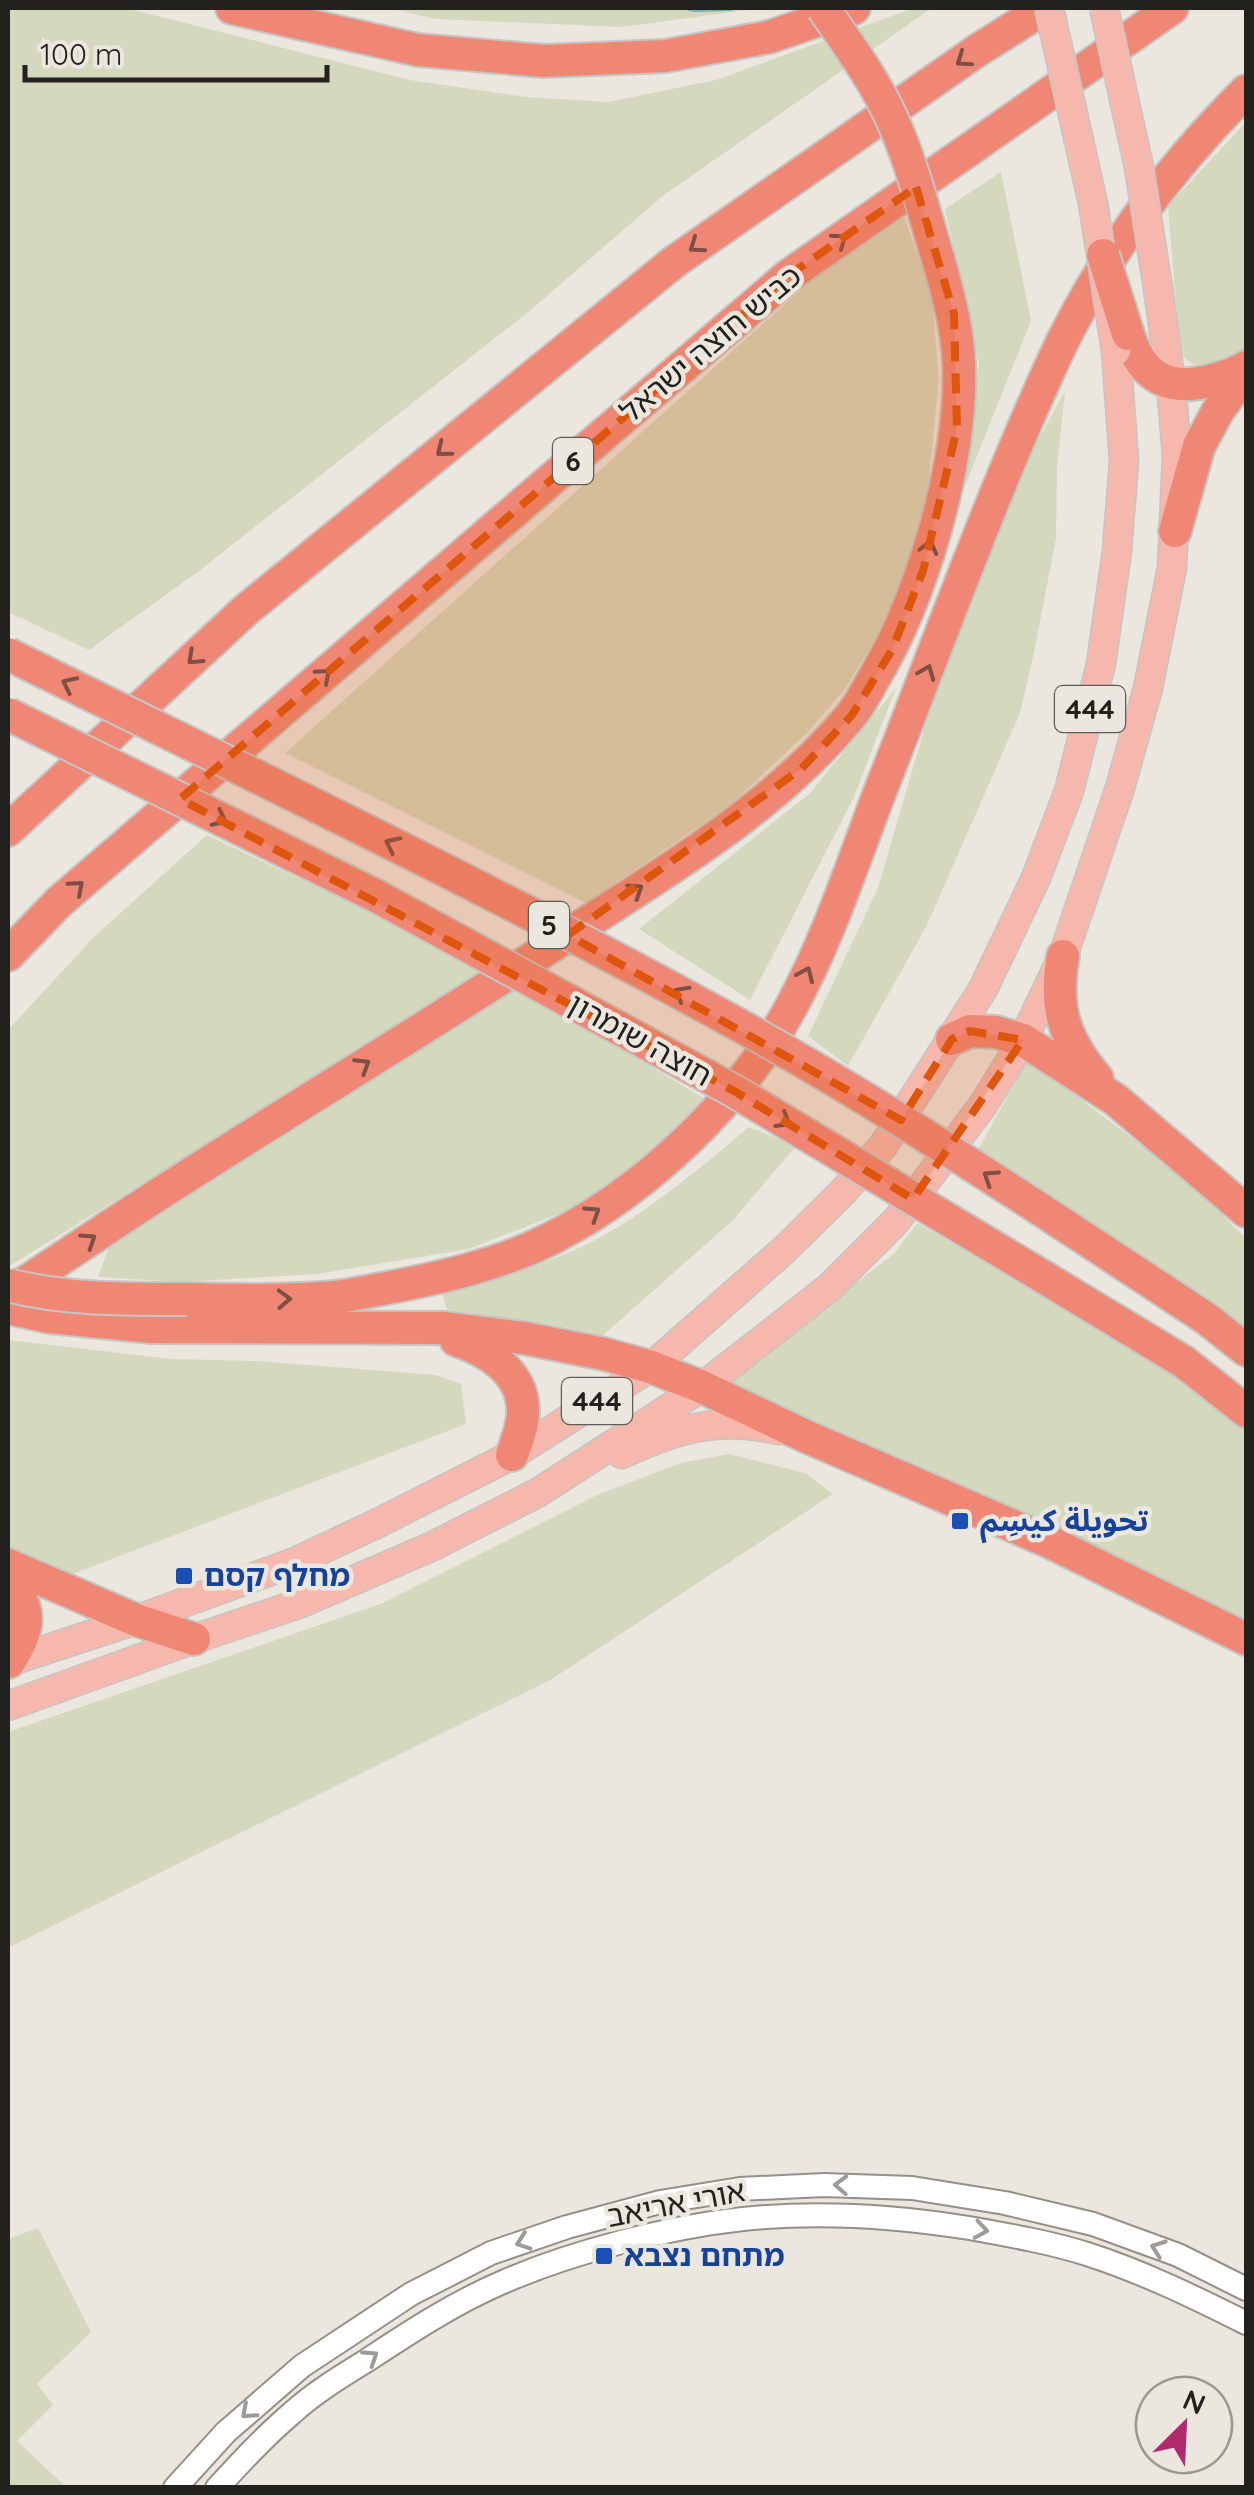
<svg xmlns="http://www.w3.org/2000/svg" width="1254" height="2495" font-family="Quicksand,'Noto Sans Arabic','Noto Sans Hebrew',sans-serif">
  <rect width="100%" height="100%" fill="#ebe7df"/>
  <path fill="#d4d8bc" d="M 8,8 L 126,8 L 410,80 L 525,97 L 608,102 L 716,80 L 914,8 L 932,8 L 664,195 L 527,313 L 195,574 L 89,650 L 8,612 Z
    M 389,8 L 762,8 L 622,27 L 436,19 Z
    M 1246,122 L 1246,354 C 1216,368 1207,379 1180,354 L 1168,206 Z
    M 1001,172 L 1031,321 L 958,503 L 979,364 L 945,209 Z
    M 903,213 L 932,296 L 939,379 L 929,478 L 913,558 L 880,633 L 844,690 L 809,731 L 729,806 L 586,903 L 285,753 L 807,284 Z
    M 1065,391 L 1057,466 L 1056,539 L 1033,657 L 1020,713 L 927,925 L 848,1066 L 808,1036 L 878,888 L 930,709 L 967,605 L 1038,440 Z
    M 896,688 L 853,799 L 750,1000 L 639,929 L 809,794 Z
    M 207,835 L 489,969 L 8,1267 L 8,1030 L 95,936 Z
    M 518,988 L 709,1101 L 625,1182 L 563,1212 L 469,1249 L 317,1274 L 181,1282 L 98,1277 L 109,1247 Z
    M 1028,1059 L 1196,1187 L 1246,1239 L 1246,1332 L 978,1150 Z
    M 749,1127 L 796,1146 L 732,1221 L 601,1337 C 552,1321 499,1318 448,1314 L 441,1289 C 498,1276 557,1263 608,1233 C 659,1203 704,1165 749,1127 Z
    M 917,1223 L 1169,1368 L 1246,1429 L 1246,1631 L 722,1386 L 895,1253 Z
    M 8,1340 L 171,1359 L 257,1361 L 436,1375 L 461,1384 L 466,1424 L 62,1578 L 8,1554 Z
    M 729,1454 L 805,1473 L 833,1494 L 552,1679 L 8,1948 L 8,1732 L 383,1603 L 597,1495 L 681,1463 Z
    M 38,2228 L 91,2332 L 37,2384 L 53,2405 L 17,2441 L 66,2487 L 8,2487 L 8,2239 Z"/>
  <g fill="none" stroke-linecap="round" stroke-linejoin="round">
    <path stroke="#7bb0b7" stroke-width="6" d="M 689,8 L 695,9 L 731,8"/>
    <defs>
      <path id="minor" d="M 175,2488 L 226,2432 L 302,2366 L 411,2294 L 491,2253 L 567,2227 L 660,2202 L 740,2189 L 824,2185 L 912,2188 L 1005,2203 L 1093,2224 L 1178,2255 L 1246,2289
        M 217,2488 C 241,2462 265,2436 292,2413 C 314,2393 340,2377 366,2361 C 410,2332 454,2303 503,2282 C 572,2252 668,2227 743,2219 C 819,2211 895,2216 969,2228 C 1008,2235 1049,2242 1087,2254 C 1143,2272 1194,2297 1246,2323"/>
      <path id="major" d="M 622,1454 C 676,1429 718,1416 778,1430
        M 8,1662 L 136,1620 L 295,1562 L 378,1523 L 512,1455 L 651,1367 L 784,1250 L 842,1193 L 883,1146 L 983,989 L 1036,878 L 1069,791 L 1101,664 L 1117,551 L 1124,461 L 1116,351
        M 8,1706 L 194,1639 L 301,1603 L 433,1546 L 539,1492 L 702,1387 L 830,1287 L 896,1221 L 983,1105 L 1023,1040 L 1063,956 L 1120,788 L 1148,688 L 1172,568 L 1177,455 L 1171,384 L 1158,288"/>
      <path id="highway" d="M 232,8 L 418,50 L 544,61 L 665,56 L 769,37 L 854,8
        M 1128,334 C 1142,379 1171,393 1216,379 C 1227,376 1237,373 1246,367
        M 1175,531 L 1199,446 L 1218,411 L 1246,372
        M 8,830 L 247,609 L 674,262 L 978,50 L 1045,8
        M 8,955 L 59,902 L 788,276 L 1172,8
        M 1063,956 C 1054,1006 1063,1038 1097,1078
        M 952,1039 L 970,1031 L 996,1032 L 1023,1040 L 1116,1100 L 1246,1211
        M 1072,1230 L 1207,1319 L 1246,1350
        M 1042,1276 L 1184,1362 L 1246,1411
        M 8,1294 C 64,1257 121,1218 178,1182 C 306,1100 436,1022 562,939 C 663,873 771,811 849,718 C 859,707 866,693 873,680 C 923,597 963,458 959,362 C 957,326 948,293 938,258
        M 187,1299 C 236,1300 286,1301 335,1297 C 353,1295 370,1291 387,1288 C 444,1277 502,1264 554,1237 C 647,1189 740,1101 790,1009 C 832,933 858,846 890,766 C 942,633 991,498 1050,368 C 1096,265 1167,170 1246,91
        M 8,1308 L 50,1317 L 152,1327 L 444,1328 L 524,1338 L 604,1354 L 651,1367 L 702,1387 L 805,1436 L 1050,1542 L 1246,1639
        M 456,1340 C 487,1350 522,1372 523,1409 C 524,1425 517,1440 512,1455
        M 8,1565 L 136,1620 L 194,1639
        M 8,1582 C 35,1611 28,1631 9,1662"/>
    </defs>
    <use href="#minor" stroke="#949088" stroke-width="26"/>
    <use href="#major" stroke="#c6c5c4" stroke-width="31"/>
    <use href="#highway" stroke="#c6c5c4" stroke-width="36"/>
    <use href="#minor" stroke="#fff" stroke-width="22"/>
    <use href="#major" stroke="#f6b7ac" stroke-width="28"/>
    <use href="#highway" stroke="#f08775" stroke-width="32"/>
    <defs>
      <path id="major-bridge" d="M 1049,8 L 1093,203 L 1116,351
        M 1104,8 L 1139,167 L 1158,288"/>
      <path id="highway-bridge" d="M 823,8 C 847,43 874,79 892,119 C 912,163 924,212 938,258
        M 1103,255 L 1128,334
        M 8,654 C 238,768 471,879 697,1002 C 826,1071 950,1150 1072,1230
        M 8,714 L 378,897 L 734,1091 L 1042,1276
        M 8,1285 C 66,1300 126,1299 187,1299"/>
    </defs>
    <use href="#major-bridge" stroke="#c6c5c4" stroke-width="31" stroke-linecap="butt"/>
    <use href="#highway-bridge" stroke="#c6c5c4" stroke-width="36" stroke-linecap="butt"/>
    <use href="#major-bridge" stroke="#f6b7ac" stroke-width="28"/>
    <use href="#highway-bridge" stroke="#f08775" stroke-width="32"/>
  </g>
  <defs><path id="oneway-chevron" d="M-2-3.5L2.5 0L-2 3.5" fill="none" stroke-width="1.6" stroke-linecap="round" stroke-linejoin="round" transform="scale(2.5)"/></defs>
  <g stroke="#7f4f45">
    <use href="#oneway-chevron" transform="translate(963 60) rotate(145)"/>
    <use href="#oneway-chevron" transform="translate(840 240) rotate(-35)"/>
    <use href="#oneway-chevron" transform="translate(696 246) rotate(145)"/>
    <use href="#oneway-chevron" transform="translate(443 450) rotate(141)"/>
    <use href="#oneway-chevron" transform="translate(929 547) rotate(-76)"/>
    <use href="#oneway-chevron" transform="translate(194 658) rotate(137)"/>
    <use href="#oneway-chevron" transform="translate(927 672) rotate(-68)"/>
    <use href="#oneway-chevron" transform="translate(324 675) rotate(-41)"/>
    <use href="#oneway-chevron" transform="translate(69 684) rotate(-154)"/>
    <use href="#oneway-chevron" transform="translate(220 819) rotate(26)"/>
    <use href="#oneway-chevron" transform="translate(392 844) rotate(-154)"/>
    <use href="#oneway-chevron" transform="translate(77 887) rotate(-41)"/>
    <use href="#oneway-chevron" transform="translate(636 890) rotate(-33)"/>
    <use href="#oneway-chevron" transform="translate(806 974) rotate(-66)"/>
    <use href="#oneway-chevron" transform="translate(681 993) rotate(-152)"/>
    <use href="#oneway-chevron" transform="translate(363 1065) rotate(-32)"/>
    <use href="#oneway-chevron" transform="translate(784 1121) rotate(31)"/>
    <use href="#oneway-chevron" transform="translate(990 1177) rotate(-147)"/>
    <use href="#oneway-chevron" transform="translate(593 1213) rotate(-33)"/>
    <use href="#oneway-chevron" transform="translate(89 1240) rotate(-33)"/>
    <use href="#oneway-chevron" transform="translate(284 1299) rotate(-2)"/>
  </g>
  <g stroke="#9c9b9a">
    <use href="#oneway-chevron" transform="translate(841 2185) rotate(-178)"/>
    <use href="#oneway-chevron" transform="translate(981 2230) rotate(9)"/>
    <use href="#oneway-chevron" transform="translate(523 2242) rotate(161)"/>
    <use href="#oneway-chevron" transform="translate(1158 2248) rotate(-160)"/>
    <use href="#oneway-chevron" transform="translate(371 2357) rotate(-33)"/>
    <use href="#oneway-chevron" transform="translate(248 2412) rotate(138)"/>
  </g>
  <path fill="#de560d" fill-opacity="0.2" stroke="#de560d" stroke-width="8" stroke-dasharray="20 12" stroke-linejoin="round" d="M 916,187 L 954,314 L 957,429 L 923,571 L 892,650 L 852,715 L 801,769 L 568,935 L 901,1120 L 952,1039 L 970,1031 L 1023,1040 L 913,1199 L 734,1091 L 180,799 L 788,276 Z"/>
  <g fill="#1a4fb4" stroke="#ebe7df" stroke-width="4">
    <rect x="950" y="1511" width="20" height="20" rx="5"/>
    <rect x="174" y="1566" width="20" height="20" rx="5"/>
    <rect x="594" y="2246" width="20" height="20" rx="5"/>
  </g>
  <g text-anchor="middle" stroke-width="9" stroke-linejoin="round" paint-order="stroke">
    <g fill="#ebe7df" stroke="#5e5c58" stroke-width="2.5">
      <rect x="553" y="438" width="40" height="46" rx="8"/>
      <rect x="1055" y="686" width="70" height="46" rx="8"/>
      <rect x="529" y="902" width="40" height="46" rx="8"/>
      <rect x="562" y="1378" width="70" height="46" rx="8"/>
    </g>
    <g font-size="28" font-weight="bold" fill="#22211e">
      <text x="573" y="471">6</text>
      <text x="1090" y="719">444</text>
      <text x="549" y="935">5</text>
      <text x="597" y="1411">444</text>
    </g>
    <g font-size="30" fill="#22211e" stroke="#ebe7df">
      <text transform="translate(711 344) rotate(-40)" y="10">כביש חוצה ישראל</text>
      <text transform="translate(640 1040) rotate(29)" y="10">חוצה שומרון</text>
      <text transform="translate(676 2204) rotate(-11)" y="10">אורי אריאב</text>
    </g>
    <g font-size="30" font-weight="bold" fill="#164399" stroke="#ebe7df" text-anchor="start">
      <text x="980" y="1531">تحويلة كيسِم</text>
      <text x="204" y="1586">מחלף קסם</text>
      <text x="624" y="2266">מתחם נצבא</text>
    </g>
  </g>
  <rect width="1254" height="2495" fill="none" stroke="#22211e" stroke-width="20"/>
  <g transform="translate(1184 2425) rotate(24)"><circle r="48" fill="#ebe7df" stroke="#9b9892" stroke-width="2.5"/>
  <path d="M0-8L18 38L0 25L-18 38Z" fill="#b12a6e"/>
  <text y="-15" font-size="28" font-weight="bold" text-anchor="middle" fill="#22211e">N</text>
  </g>
  <path d="M25 65v15h302v-15" fill="none" stroke="#22211e" stroke-width="5"/>
  <text x="40" y="65" font-size="30" fill="#22211e" stroke="#ebe7df" stroke-width="8" paint-order="stroke">100 m</text>
</svg>
